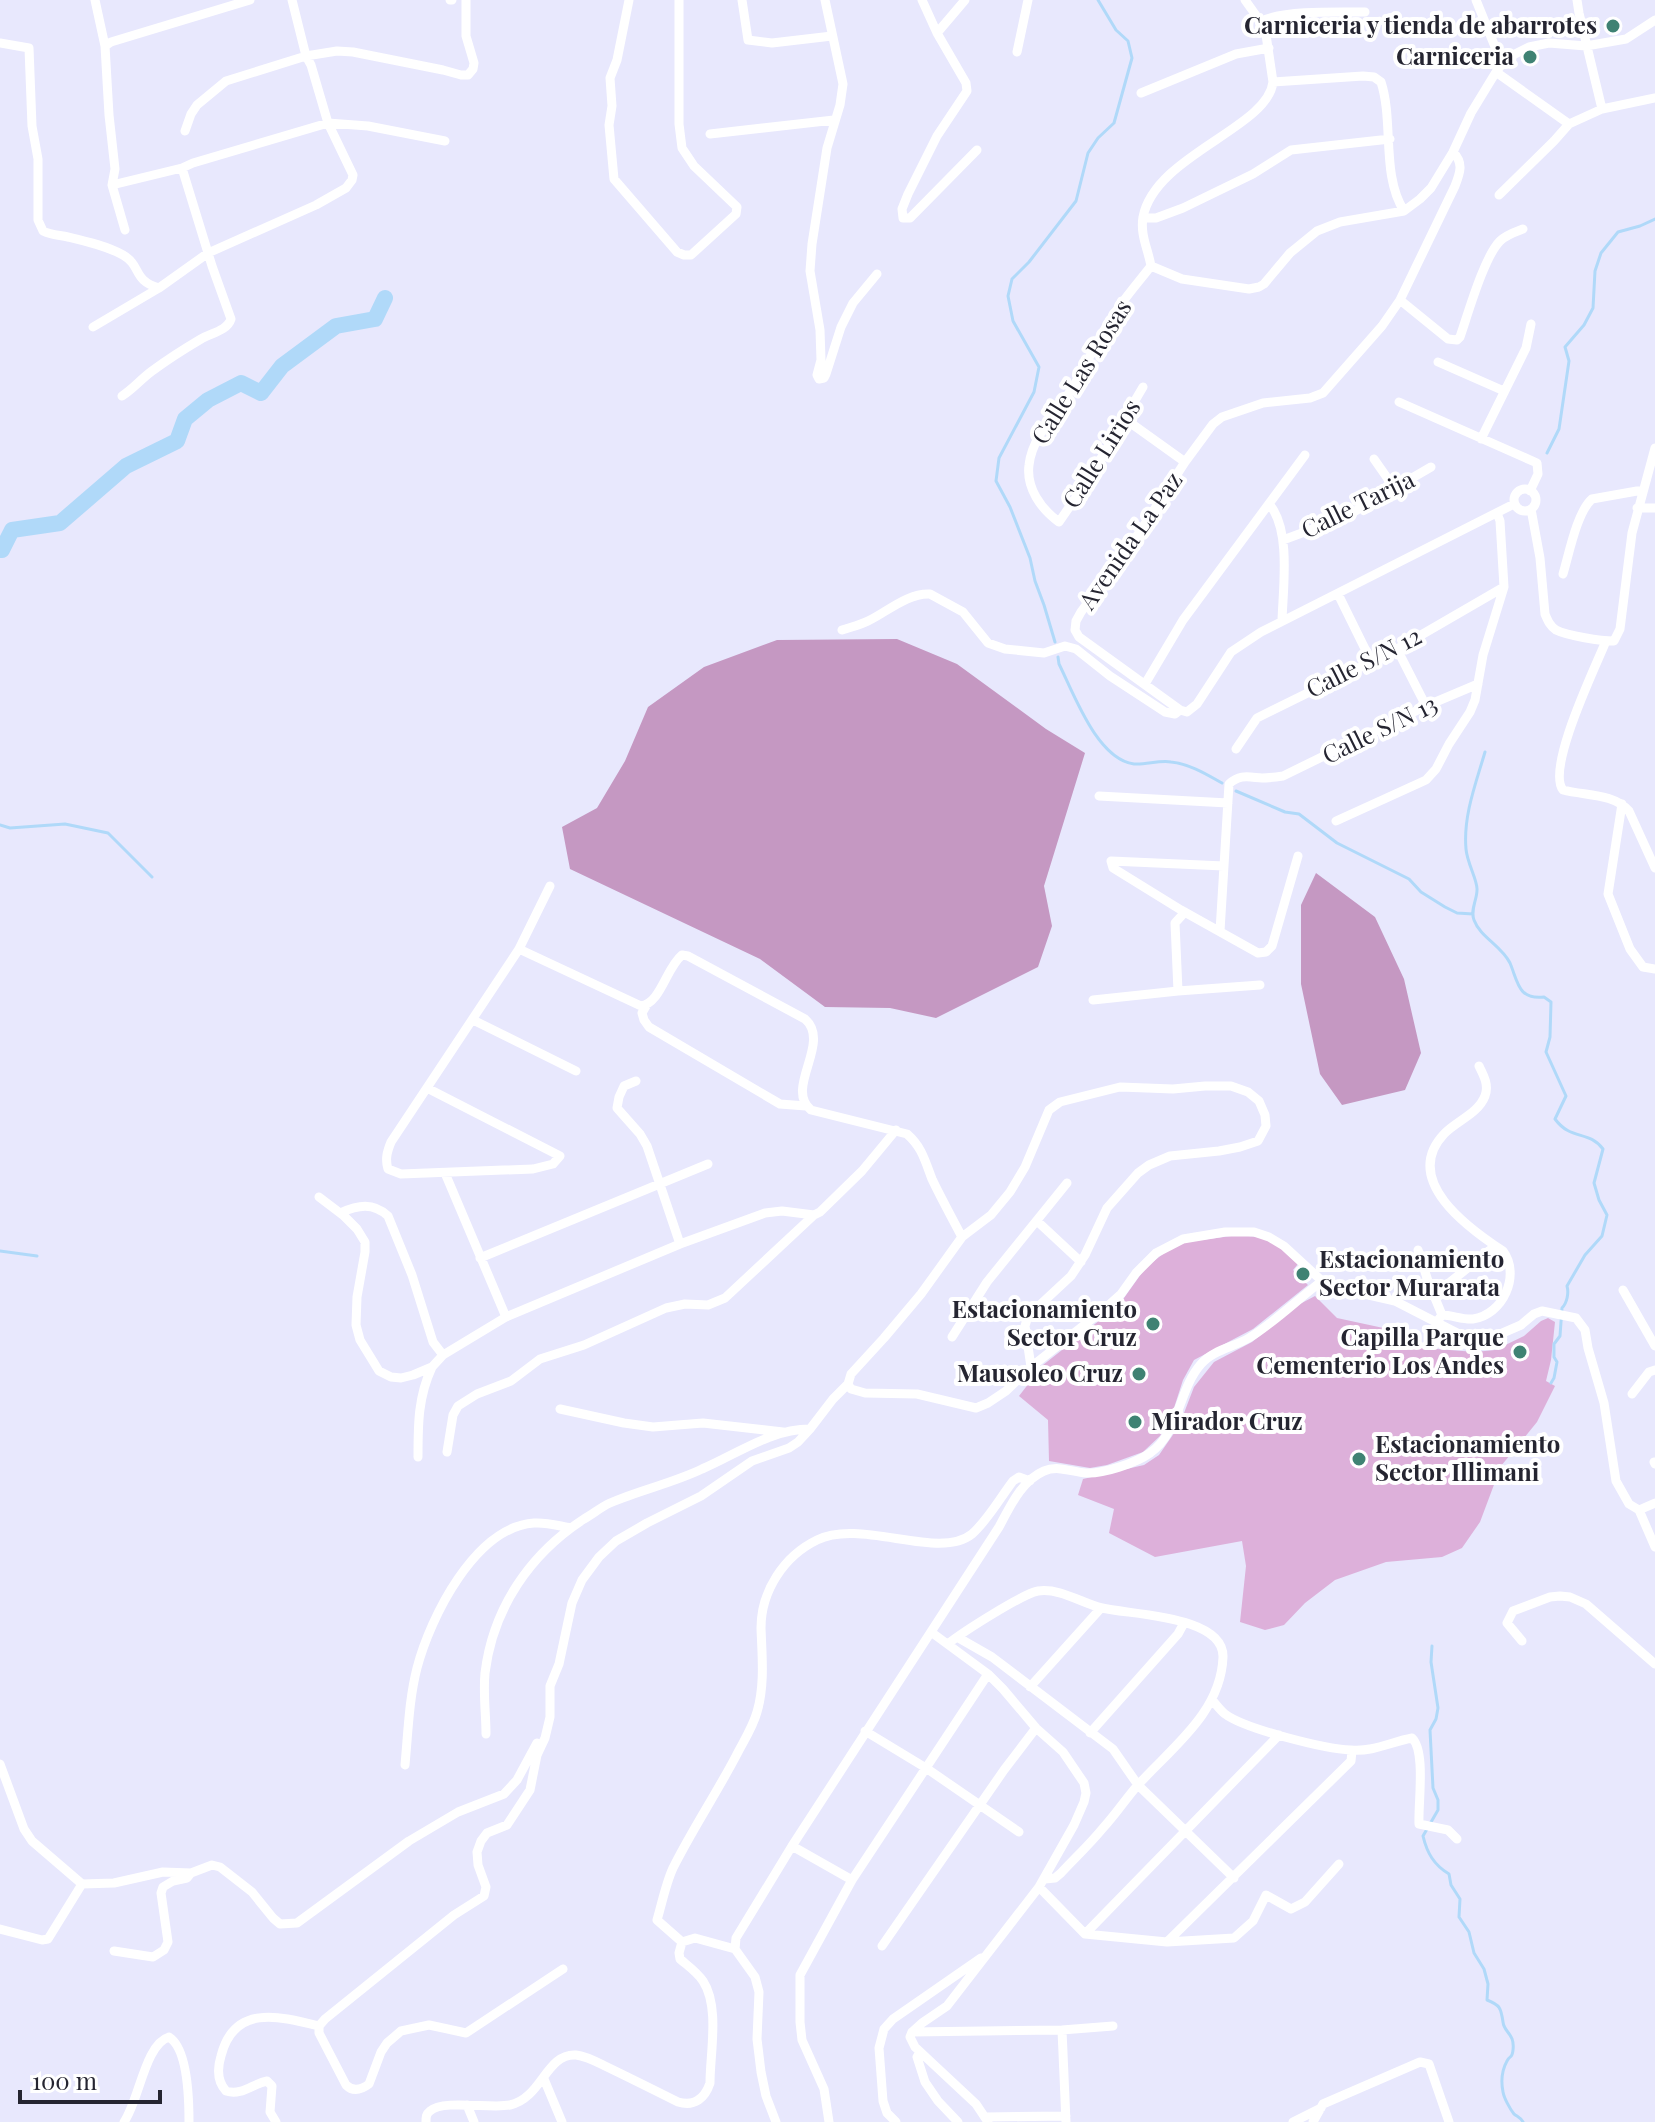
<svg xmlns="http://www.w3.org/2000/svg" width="1655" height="2122" font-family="'Playfair Display',serif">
  <rect width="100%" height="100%" fill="#e8e8fd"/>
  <path fill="#ddb0da" d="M 1239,1235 L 1266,1238 L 1279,1247 L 1298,1264 L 1293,1270 L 1308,1285 L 1253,1329 L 1194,1360 L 1183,1380 L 1172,1414 L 1160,1436 L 1143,1452 L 1107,1465 L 1090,1468 L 1049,1461 L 1048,1420 L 1019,1396 L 1043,1365 L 1119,1305 L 1146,1267 L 1167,1251 L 1186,1242 Z
    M 1315,1296 L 1337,1318 L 1388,1329 L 1398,1333 L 1419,1347 L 1437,1349 L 1475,1352 L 1495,1350 L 1524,1336 L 1541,1321 L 1548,1318 L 1555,1322 L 1551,1360 L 1546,1381 L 1555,1386 L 1537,1422 L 1501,1466 L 1480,1522 L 1462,1548 L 1442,1557 L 1386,1562 L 1335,1580 L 1305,1603 L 1284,1625 L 1265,1630 L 1240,1622 L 1246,1566 L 1242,1541 L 1155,1557 L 1109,1533 L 1114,1509 L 1078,1495 L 1083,1479 L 1144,1465 L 1159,1455 L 1179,1426 L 1194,1387 L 1214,1362 L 1252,1342 L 1298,1305 Z"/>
  <path fill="#c598c2" d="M 897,639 L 957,664 L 1046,729 L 1085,753 L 1044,886 L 1052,926 L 1038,967 L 936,1018 L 890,1008 L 825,1007 L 760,959 L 570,869 L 562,827 L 597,808 L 625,761 L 648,707 L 704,667 L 777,640 Z
    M 1316,873 L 1375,917 L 1404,979 L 1421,1053 L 1405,1090 L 1342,1105 L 1320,1074 L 1301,984 L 1301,905 Z"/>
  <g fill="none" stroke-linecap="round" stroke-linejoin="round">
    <path stroke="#b0d9f9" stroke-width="3" d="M 1547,453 L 1559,429 L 1569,361 L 1565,347 L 1584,325 L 1593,308 L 1595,271 L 1601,253 L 1618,232 L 1640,226 L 1655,219
      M 1055,642 L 1044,605 L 1035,581 L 1030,558 L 1010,507 L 996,481 L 999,458 L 1034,392 L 1039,367 L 1013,321 L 1008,296 L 1012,279 L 1029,262 L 1076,201 L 1088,153 L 1098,138 L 1114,123 L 1132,58 L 1128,41 L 1116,30 L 1098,0
      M 1058,657 L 1059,664 C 1074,694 1097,759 1134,764 C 1146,765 1159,760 1171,762 C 1190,764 1206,774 1222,783
      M 1485,752 C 1476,783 1463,816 1466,849 C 1467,863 1478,881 1477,890 C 1477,900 1470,910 1474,920 C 1480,937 1502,946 1510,963 C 1518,982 1518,1000 1544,997 L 1551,1002 L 1550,1037 L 1546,1052 L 1566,1096 L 1555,1119 C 1571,1141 1589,1130 1603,1149 L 1594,1183 L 1599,1200 L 1607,1215 L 1602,1236 L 1585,1255 L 1567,1286 C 1569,1293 1567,1303 1562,1308 L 1560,1336 L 1554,1344 L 1554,1357 L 1557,1362 L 1554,1378 L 1551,1383
      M 1236,791 L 1285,812 L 1299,814 L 1337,843 L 1409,879 L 1421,892 L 1445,907 L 1457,913 L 1473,914
      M 0,825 L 10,828 L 65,824 L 108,833 L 152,877
      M 0,1251 L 37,1256
      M 1432,1646 L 1431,1662 L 1438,1708 L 1436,1719 L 1430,1730 L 1433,1788 L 1438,1800 L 1438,1810 L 1423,1836 C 1427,1853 1434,1865 1449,1874 L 1451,1885 L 1460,1899 L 1459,1917 L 1469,1932 L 1474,1953 L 1484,1969 L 1488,1984 L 1487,2000 C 1500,2005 1501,2008 1503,2022 C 1504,2033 1515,2033 1513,2050 C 1512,2059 1511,2054 1507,2061 C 1502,2070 1501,2082 1503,2092 C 1504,2098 1510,2109 1514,2114 C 1518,2117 1521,2118 1523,2122"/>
    <path stroke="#b0d9f9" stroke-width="16" d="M 0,550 L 2,550 L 12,530 L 60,523 L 126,466 L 177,441 L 185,419 L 208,400 L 241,383 L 261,393 L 282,366 L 336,326 L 375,319 L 385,298"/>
    <path stroke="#fff" stroke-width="9" d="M 95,0 L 105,46 L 109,115 L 115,169 L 112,185 L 125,230
      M 450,0 L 452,0
      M 629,0 L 617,60 L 610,78 L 612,106 L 609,125 L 614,179 L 677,252 L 684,255 L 691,255 L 736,214 L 737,207 L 694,166 L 682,148 L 679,124 L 679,0
      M 742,0 L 748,40 L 772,43 L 832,36
      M 825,0 L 843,84 L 840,105 L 827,148 L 812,244 L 810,271 L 820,330 L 821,360 L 817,375 L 819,379 L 824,378 L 826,374 L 841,327 L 853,303 L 877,274
      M 922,0 L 937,33 L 966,83 L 967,91 L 937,136 L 908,194 L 902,209 L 903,218 L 910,218 L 977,150
      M 1245,0 L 1265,28 L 1273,82 C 1268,128 1155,155 1143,217 C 1140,235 1148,249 1151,266 L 1182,279 L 1249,289 L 1259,287 L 1264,284 L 1290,253 L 1317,231 L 1340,222 L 1404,211 L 1420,199 L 1431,188 L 1453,152 L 1471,113 L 1496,72 L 1502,64 L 1515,54 L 1529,47 L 1549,43 L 1586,46 L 1626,39 L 1655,20
      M 1476,0 L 1502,64
      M 1577,0 L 1579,13 L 1602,109
      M 1262,21 C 1283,10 1340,12 1365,12
      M 937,33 L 965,0
      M 0,43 L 29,48 L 32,126 L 38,159 L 38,220 L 43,231 C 51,235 59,235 68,237 C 85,241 107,246 123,255 C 142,266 132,280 159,288
      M 105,46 L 111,42 L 250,0
      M 1017,52 L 1028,0
      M 1496,72 L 1569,124
      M 1273,82 L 1363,76 L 1374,77 L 1381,82 C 1394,122 1381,175 1404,211
      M 1141,93 L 1236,54 L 1269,48
      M 185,131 L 191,114 L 197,105 L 226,81 L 306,56 L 337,51 L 353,52 L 443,70 L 461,75 L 468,75 L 473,69 L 474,63 L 466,36 L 466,0
      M 710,134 L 834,120
      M 1453,152 C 1464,163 1460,173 1455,186 L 1400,300 L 1382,326 L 1323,393 L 1310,398 L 1263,403 L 1222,417 L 1213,424 L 1185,462 L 1139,533 L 1081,612 L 1076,621 L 1075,630 L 1079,637 L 1180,710 L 1187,712 L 1197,704 L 1231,652 L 1261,632 L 1514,504
      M 112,185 L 182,168 L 193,163 L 328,123 L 368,126 L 445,141
      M 1499,195 L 1554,141 L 1569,124 L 1602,109 L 1655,98
      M 1143,218 L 1156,218 L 1183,208 L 1253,174 L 1291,150 L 1390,139
      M 1400,300 L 1448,339 L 1457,340 L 1460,337 C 1468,314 1484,257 1500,241 C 1506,235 1515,232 1523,229
      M 93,327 L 159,288 L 208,253 L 316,205 L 346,188 L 352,180 L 353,175 L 328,123 L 311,65 L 306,56 L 292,0
      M 1438,362 L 1504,391
      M 1143,387 L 1090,477 L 1059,522 C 1041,509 1026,488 1029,465 C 1032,437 1056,413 1071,390 C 1085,367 1096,343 1110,320 C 1122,301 1137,284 1151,266
      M 122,396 C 133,389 141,379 152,371 C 167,360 184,349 201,339 C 211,333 227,331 231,319 L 212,266 L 182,168
      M 1399,402 L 1537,463 L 1538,474 L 1530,491
      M 1125,419 L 1185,462
      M 1481,439 L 1526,348 L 1531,324
      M 1374,459 L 1395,489
      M1514 500a11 11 0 1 1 22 0a11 11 0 1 1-22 0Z
      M 1270,505 C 1291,531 1283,588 1282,621
      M 1637,508 L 1655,508
      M 1531,509 L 1540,558 L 1545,614 C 1548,621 1550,626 1556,630 C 1568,636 1601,641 1614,641 L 1620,629 L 1632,533 L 1655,448
      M 1283,540 L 1345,517 L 1431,467
      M 1563,574 C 1569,554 1577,512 1592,499 L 1637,491 L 1642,491
      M 1338,594 L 1371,661
      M 842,630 C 851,627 860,625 868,621 C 887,612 907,593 930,594 L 963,612 L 988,643 L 1005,649 L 1044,653 L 1065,646 L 1076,649 L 1110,676 L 1165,712 L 1175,714 L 1180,710
      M 1606,641 C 1595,668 1546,769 1563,790 C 1586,796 1613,793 1629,811 L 1655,868
      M 1397,649 L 1426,706
      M 1145,684 L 1183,620 L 1305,455
      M 1236,749 L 1257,718 L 1397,649 L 1504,587
      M 1099,796 L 1228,803
      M 1622,804 L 1608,894 L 1630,949 L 1643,967 L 1655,969
      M 1336,821 L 1426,780 L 1436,769 L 1449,744 L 1470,712 L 1475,700 L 1483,655 L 1504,587 L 1500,521 L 1497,513
      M 1111,861 L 1113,868 L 1181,910 L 1258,953 L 1266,952 L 1272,946 L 1298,856
      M 1111,861 L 1224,866
      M 1220,931 L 1229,784 C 1240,774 1248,777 1262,778 C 1268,778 1276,777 1283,776 L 1426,706 L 1478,684
      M 519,949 L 641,1006 C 661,1003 666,968 682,955 L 688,956 L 805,1019 C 832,1043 784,1088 811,1110 L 907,1134 C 922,1147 925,1161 932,1179 C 941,1198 952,1218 962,1237
      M 1178,991 L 1175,923 L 1185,912
      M 1093,1000 L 1178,991 L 1260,985
      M 646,1006 L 642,1013 L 644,1020 L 649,1027 L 780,1104 L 806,1106
      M 473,1020 L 576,1071
      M 636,1081 L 624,1086 L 619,1097 L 617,1108 L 640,1134 L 647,1146 L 680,1244
      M 427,1088 L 560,1156 L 553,1164 L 533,1169 L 401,1174 L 388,1169 C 385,1159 387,1152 391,1142 L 519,949 L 550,886
      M 445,1173 L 506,1317
      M 319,1197 L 344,1216 L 357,1229 L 365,1242 L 365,1252 L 357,1297 L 356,1325 L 360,1340 L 379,1371 L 391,1377 L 401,1378 L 413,1375 L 432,1367 L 443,1355 L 506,1317 L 680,1244 L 765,1213 L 782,1211 L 814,1215 L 820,1212 L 862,1171 L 896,1130
      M 340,1213 C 358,1205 373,1202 388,1216 L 412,1275 L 433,1342 L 443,1355
      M 1037,1221 L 1081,1262
      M 1418,1250 L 1428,1281 L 1442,1315
      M 480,1258 L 708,1164
      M 1623,1290 L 1655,1346
      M 1434,1295 L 1495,1246
      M 1436,1323 L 1442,1315 C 1452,1315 1463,1320 1473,1319 C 1503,1315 1521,1275 1503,1251 C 1468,1228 1401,1180 1444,1134 C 1456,1121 1478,1114 1485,1096 C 1489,1085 1484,1076 1479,1066
      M 952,1337 L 987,1282 L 1067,1183
      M 1031,1367 L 1025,1326 L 1028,1316 L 1071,1276 L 1085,1255 L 1107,1208 L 1138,1173 L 1149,1165 L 1170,1156 L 1219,1151 L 1240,1147 L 1258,1141 L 1266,1126 L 1265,1115 L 1259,1101 L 1248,1092 L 1231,1086 L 1205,1086 L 1173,1089 L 1120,1087 L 1060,1102 L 1049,1110 L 1025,1167 L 1010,1192 L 991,1215 L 962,1237 L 921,1294 L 884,1338 L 851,1374 L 848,1384 L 851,1389 L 865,1393 L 917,1394 L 976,1408 L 988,1403 L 1006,1391 L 1031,1367 L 1102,1311 L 1121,1294 L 1136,1273 L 1156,1253 L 1183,1239 L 1225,1232 L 1254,1232 L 1269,1237 L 1284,1246 L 1322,1281 L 1334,1289 L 1360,1293 L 1395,1301 L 1463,1336 L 1478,1340 L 1498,1335 L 1521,1325 L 1534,1314 L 1542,1311 L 1576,1318 L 1585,1330 L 1588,1348 L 1604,1403 L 1616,1481 L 1629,1504 L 1639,1510
      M 1632,1394 L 1649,1372 L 1655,1370
      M 560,1409 L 624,1423 L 653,1427 L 703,1423 L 783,1432
      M 447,1452 L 453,1415 L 458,1406 L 477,1394 L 511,1381 L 540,1359 L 584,1345 L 666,1308 L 685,1304 L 708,1305 L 725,1298 L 814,1215
      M 418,1457 C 418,1424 418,1397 432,1367
      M 1654,1462 L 1655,1464
      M 1639,1510 L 1655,1547
      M 1639,1510 L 1655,1503
      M 931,1632 L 988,1674 L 1003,1689 L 1036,1728 L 1063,1752 L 1084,1783 L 1086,1793 L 1084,1802 L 1074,1825 L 1039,1887 L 947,2006 L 922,2023 L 912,2032 L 910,2037 L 915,2047 L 976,2104 L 988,2122
      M 957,1637 L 992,1657 L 1113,1749 L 1138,1785 L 1234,1878
      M 1522,1641 L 1507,1623 L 1513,1611 L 1550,1597 L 1560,1596 L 1570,1597 L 1586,1604 L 1655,1664
      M 949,1643 C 963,1632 1022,1594 1038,1591 C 1061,1588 1081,1603 1102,1608 C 1130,1615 1224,1615 1223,1657 C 1221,1713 1171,1748 1137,1786 C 1125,1800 1115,1815 1103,1828 C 1090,1844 1075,1858 1061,1873 L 1055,1878 L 1045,1879
      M 1030,1687 L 1101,1608
      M 1212,1700 C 1216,1704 1220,1710 1225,1714 C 1245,1729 1325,1749 1351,1750 C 1373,1752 1391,1742 1412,1738 C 1426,1751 1418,1803 1419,1824 L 1448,1830 L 1457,1839
      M 865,1731 L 926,1768 L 1019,1832
      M 1090,1733 L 1178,1634 L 1184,1623
      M 486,1734 C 486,1714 483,1694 485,1673 C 493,1608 530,1554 584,1519 C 593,1514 601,1507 610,1503 C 640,1490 673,1483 702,1469 C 737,1454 771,1429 810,1429
      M 0,1764 L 24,1829 L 32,1841 L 82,1884 L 114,1883 L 163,1872 L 191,1873
      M 405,1765 C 408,1733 409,1699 417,1668 C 430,1618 475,1527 534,1523 C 547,1522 559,1526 571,1528
      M 792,1846 L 852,1880
      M 1039,1887 L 1085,1934 L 1167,1942 L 1234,1938 L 1253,1921 L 1266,1895 L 1291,1909 L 1305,1902 L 1339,1864
      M 0,1929 L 42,1940 L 48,1939 L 82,1884
      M 1085,1934 L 1279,1735
      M 682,1942 L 657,1920 C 662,1903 666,1883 673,1868 C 692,1830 716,1794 736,1756 C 743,1742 753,1727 757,1712 C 765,1685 762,1656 761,1628 C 761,1591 784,1556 817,1540 C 861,1518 939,1561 972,1534 C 988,1520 1000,1498 1013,1481 L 1019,1477 L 1030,1481
      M 1167,1942 L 1351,1761 L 1352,1751
      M 882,1946 L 1004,1770 L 1036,1728
      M 114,1951 L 153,1957 L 164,1950 L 168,1942 L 161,1893 L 163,1887 L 173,1881 L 187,1878 L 191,1873 L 212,1865 L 220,1867 L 252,1892 L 273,1918 L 280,1924 L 297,1923 L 409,1841 L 458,1812 L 504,1794 L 517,1780 L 537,1743
      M 563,1969 L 466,2033 L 429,2025 L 401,2031 L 387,2043 L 381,2052 L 369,2084 C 361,2090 353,2092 346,2085 L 319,2033 L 319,2026 L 325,2019 L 454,1915 L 484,1896 L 486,1887 L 478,1865 L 477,1852 L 481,1841 L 487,1833 L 507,1825 L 530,1790 L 537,1755 L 545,1738 L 550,1717 L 550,1686 L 559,1664 L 572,1603 L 582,1580 L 599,1557 L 616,1541 L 647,1523 L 701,1496 L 752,1461 L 789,1448 L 798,1442 L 810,1429 L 833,1399 L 848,1384
      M 1062,2030 L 1066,2122
      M 912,2032 L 1062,2030 L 1113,2026
      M 920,2052 L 917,2057 L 925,2082 L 938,2101 L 958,2122
      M 544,2079 L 562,2122
      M 467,2105 L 474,2122
      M 986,2117 L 1066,2116
      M 124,2122 C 139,2101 145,2044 169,2037 C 188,2049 189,2101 189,2122
      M 276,2122 L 270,2112 L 272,2086 L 267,2081 C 252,2084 242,2096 226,2091 C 217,2081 217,2069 221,2056 C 234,2004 279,2016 319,2026
      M 426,2122 C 426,2117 426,2114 430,2111 C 443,2099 492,2109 510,2105 C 542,2098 546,2053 576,2055 C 586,2056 597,2062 605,2066 C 630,2078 654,2090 678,2102 C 695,2107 705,2098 710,2083 C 710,2053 720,2007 703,1981 C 697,1972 688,1966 680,1959 L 679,1953 L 682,1942 L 695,1938 L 735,1949
      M 776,2122 L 766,2096 L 761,2072 L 757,2039 L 759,1992 L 755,1977 L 735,1949 L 736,1938 L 792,1846 L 999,1527 C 1010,1507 1021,1481 1044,1471 C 1058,1465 1072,1472 1086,1473 C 1103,1474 1136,1463 1150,1453 C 1180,1432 1178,1390 1201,1364 C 1213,1350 1234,1347 1249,1338 C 1275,1322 1298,1299 1322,1281
      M 829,2122 L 824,2089 L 802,2040 L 800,2022 L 800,1975 L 852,1880 L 988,1674
      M 896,2122 L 887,2113 L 883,2101 L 879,2048 L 884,2029 L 893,2019 L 981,1958
      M 1293,2122 L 1321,2108
      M 1313,2122 L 1323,2104 L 1420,2062 L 1429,2064 L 1449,2122"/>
  </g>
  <g fill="#3f8273" stroke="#fff" stroke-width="3">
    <circle cx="1613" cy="26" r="8"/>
    <circle cx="1530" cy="57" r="8"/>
    <circle cx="1303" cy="1274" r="8"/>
    <circle cx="1153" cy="1324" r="8"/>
    <circle cx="1520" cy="1352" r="8"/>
    <circle cx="1139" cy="1374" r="8"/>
    <circle cx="1135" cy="1422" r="8"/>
    <circle cx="1359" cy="1459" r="8"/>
  </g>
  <g text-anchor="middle" stroke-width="8" stroke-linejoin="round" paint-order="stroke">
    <g font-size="24" font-weight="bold" fill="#252531" stroke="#fff" text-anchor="end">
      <text x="1597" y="34">Carniceria y tienda de abarrotes</text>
      <text x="1514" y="65">Carniceria</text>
      <text x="1319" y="1268" text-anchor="start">Estacionamiento<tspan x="1319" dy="28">Sector Murarata</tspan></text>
      <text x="1137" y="1318">Estacionamiento<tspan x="1137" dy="28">Sector Cruz</tspan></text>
      <text x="1504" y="1346">Capilla Parque<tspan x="1504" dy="28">Cementerio Los Andes</tspan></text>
      <text x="1123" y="1382">Mausoleo Cruz</text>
      <text x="1151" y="1430" text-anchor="start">Mirador Cruz</text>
      <text x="1375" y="1453" text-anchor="start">Estacionamiento<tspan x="1375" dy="28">Sector Illimani</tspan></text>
    </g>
    <g font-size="24" fill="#252531" stroke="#fff">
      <text transform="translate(1082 372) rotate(-58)" y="8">Calle Las Rosas</text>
      <text transform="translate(1102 454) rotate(-58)" y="8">Calle Lirios</text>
      <text transform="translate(1358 505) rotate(-26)" y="8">Calle Tarija</text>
      <text transform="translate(1131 541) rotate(-55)" y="8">Avenida La Paz</text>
      <text transform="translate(1364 663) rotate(-27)" y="8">Calle S/N 12</text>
      <text transform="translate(1380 730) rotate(-26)" y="8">Calle S/N 13</text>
    </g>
  </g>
  <path d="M20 2090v12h140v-12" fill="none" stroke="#252531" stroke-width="4"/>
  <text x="32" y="2090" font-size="24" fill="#252531" stroke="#ffffff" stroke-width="6" paint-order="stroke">100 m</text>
</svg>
